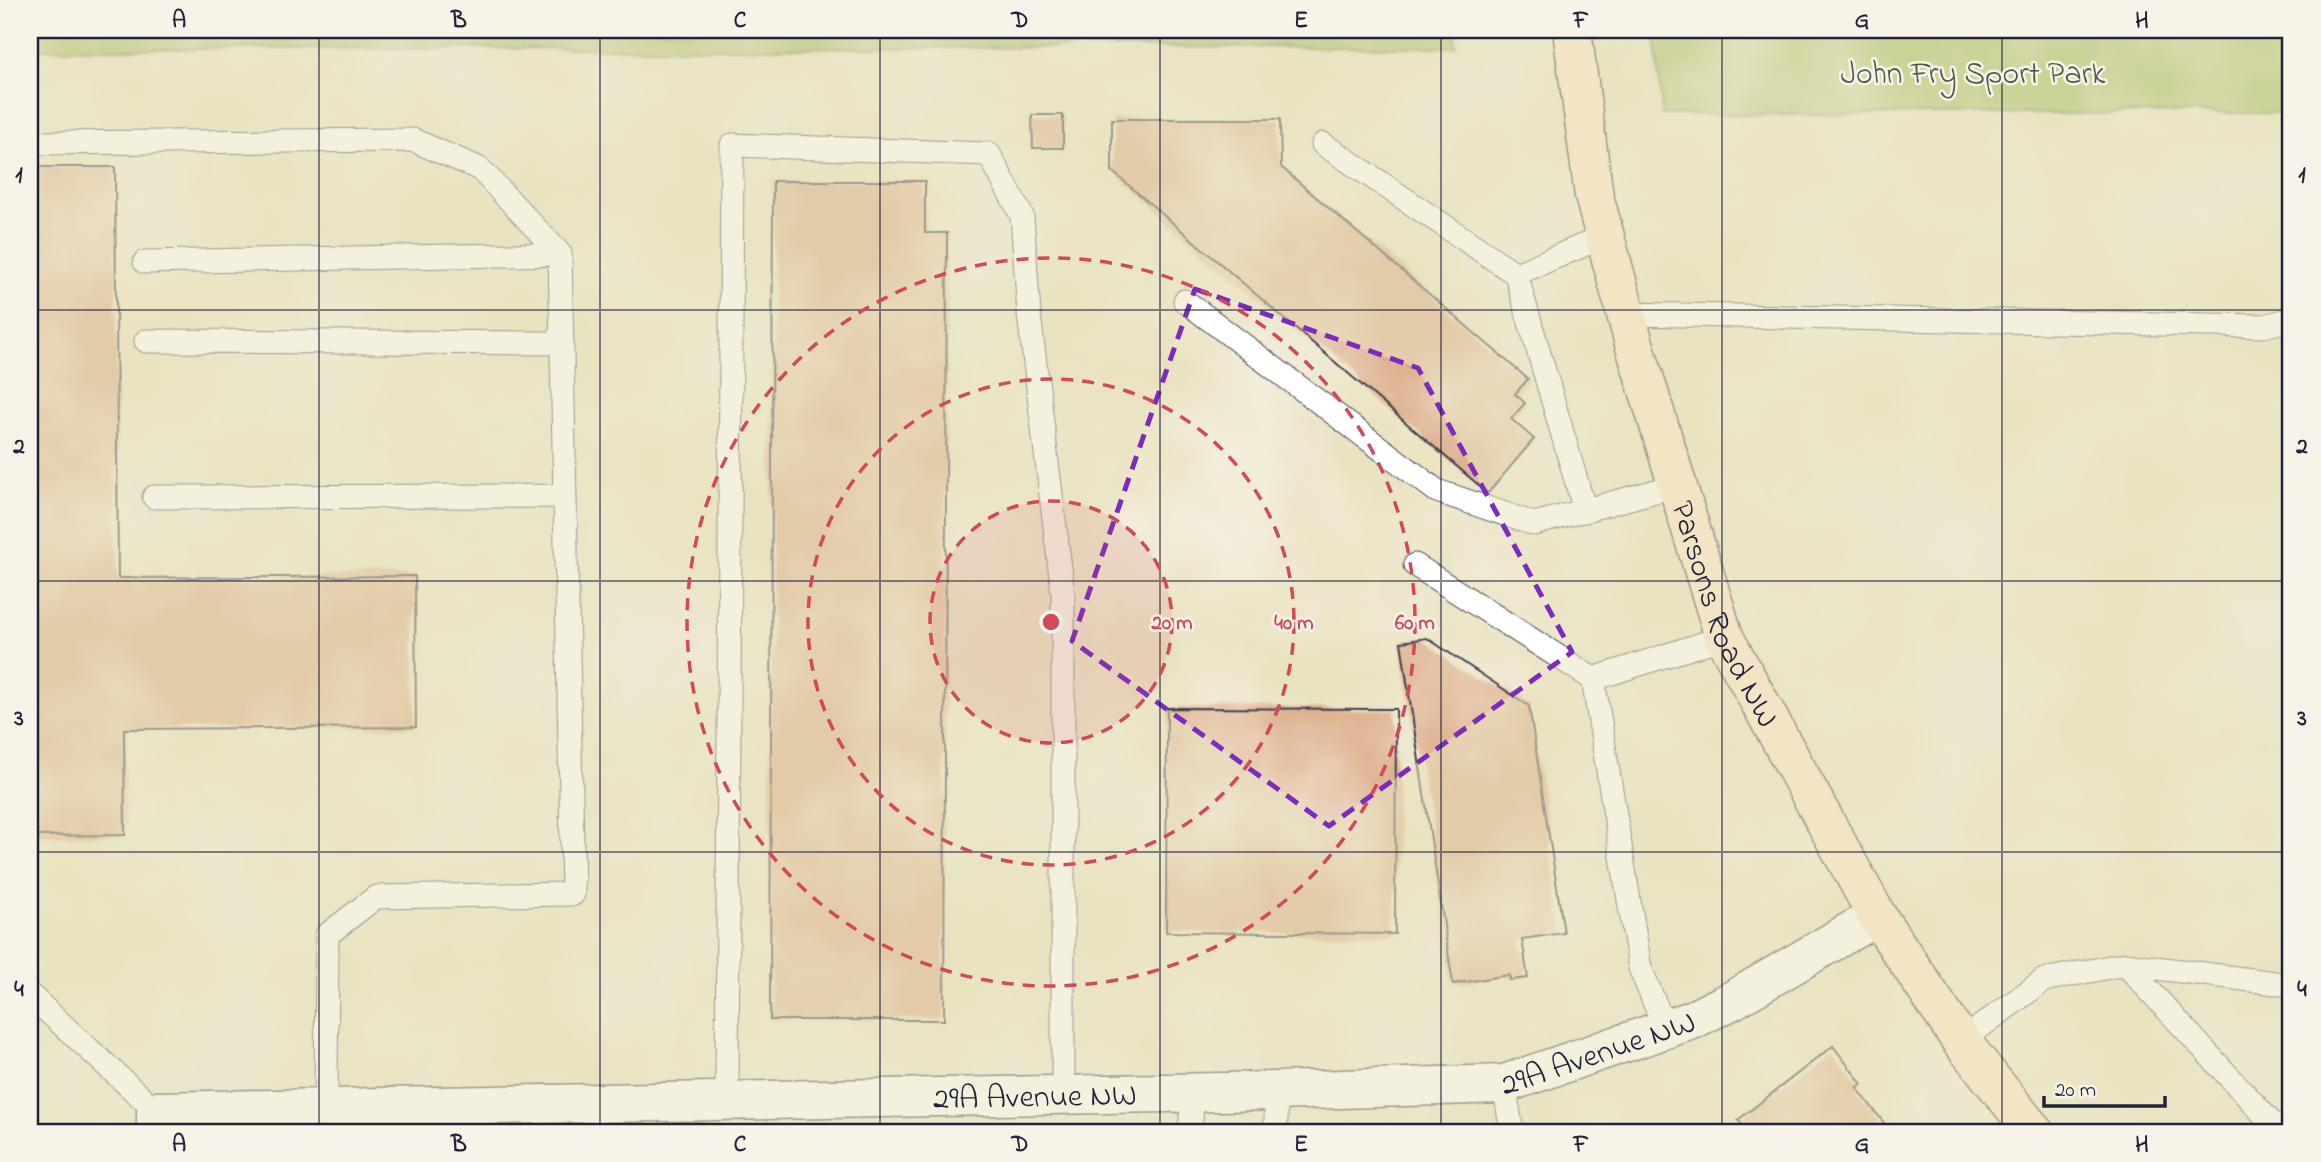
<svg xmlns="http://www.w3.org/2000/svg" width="2321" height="1162" font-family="'Indie Flower',sans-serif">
  <rect width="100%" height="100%" fill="#f7f3e8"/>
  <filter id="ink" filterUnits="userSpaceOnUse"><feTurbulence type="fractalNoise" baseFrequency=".0143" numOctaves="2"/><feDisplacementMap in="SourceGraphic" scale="14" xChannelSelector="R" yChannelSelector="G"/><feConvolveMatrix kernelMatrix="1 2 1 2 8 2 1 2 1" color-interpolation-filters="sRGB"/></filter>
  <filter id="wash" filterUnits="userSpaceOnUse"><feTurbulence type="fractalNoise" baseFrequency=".00686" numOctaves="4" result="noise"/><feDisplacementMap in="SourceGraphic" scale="28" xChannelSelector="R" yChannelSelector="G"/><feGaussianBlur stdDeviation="1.57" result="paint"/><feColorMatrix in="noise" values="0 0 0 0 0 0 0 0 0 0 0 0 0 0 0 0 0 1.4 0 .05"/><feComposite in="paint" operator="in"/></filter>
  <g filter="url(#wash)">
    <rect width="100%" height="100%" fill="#eae3c2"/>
    <path fill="#a8be63" stroke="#65704f" stroke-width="2" d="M 30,30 L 1455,30 L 1456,47 L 30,49 Z
      M 1655,30 L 2291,30 L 2291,113 L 1662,115 Z"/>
    <g id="blocks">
      <path fill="#dbac87" d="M 1032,115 L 1063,115 L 1063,148 L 1033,148 Z
        M 1112,119 L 1280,119 L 1281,167 L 1528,379 L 1515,394 L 1525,403 L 1511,419 L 1534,439 L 1488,493 L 1112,171 Z
        M 30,167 L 115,167 L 118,578 L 415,576 L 416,727 L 124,729 L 125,835 L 30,836 Z
        M 773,181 L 925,181 L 925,233 L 947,233 L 944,1020 L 770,1020 Z
        M 1427,638 L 1529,706 L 1564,933 L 1522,939 L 1528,978 L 1510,980 L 1509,975 L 1453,984 L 1401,642 Z
        M 1167,708 L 1396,709 L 1395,934 L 1166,932 Z
        M 1833,1046 L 1862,1084 L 1857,1088 L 1891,1132 L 1748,1132 L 1738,1120 Z"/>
    </g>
  </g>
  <g filter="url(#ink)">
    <use href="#blocks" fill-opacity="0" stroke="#403f4f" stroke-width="2"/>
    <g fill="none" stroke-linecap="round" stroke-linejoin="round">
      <defs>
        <path id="lane" d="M 30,143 L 413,140 L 480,169 L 560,254 L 573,894 L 376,897 L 327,935 L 326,1109
          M 1323,144 L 1516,274 L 1605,236
          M 145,262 L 560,254
          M 1516,274 L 1585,511
          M 1185,301 L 1437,491 L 1534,524 L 1678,485
          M 1626,314 L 2264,326 L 2291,319
          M 146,341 L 561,343
          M 154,497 L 564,496
          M 1415,565 L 1593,679
          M 2125,964 L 2280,1132
          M 30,995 L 156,1111
          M 1666,1030 L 1640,968 L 1593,679 L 1724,637
          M 1961,1041 L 2044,980 L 2125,964 L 2291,985
          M 1504,1084 L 1512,1132
          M 727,1101 L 732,145 L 989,154 L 1022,216 L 1029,314 L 1063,593 L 1063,1095
          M 1190,1132 L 1193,1093
          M 1276,1132 L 1276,1091"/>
        <g id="street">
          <path id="s1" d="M 156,1132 L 156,1111 L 1276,1091 L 1504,1084 L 1692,1020 L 1731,1001 L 1877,916"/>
        </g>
        <g id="secondary">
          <path id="s2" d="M 1572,30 L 1594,196 L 1635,347 L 1724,637 L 1877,916 L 1961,1041 L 2034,1132"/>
        </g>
      </defs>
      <use href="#lane" stroke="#403f4f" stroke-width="25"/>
      <use href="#street" stroke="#403f4f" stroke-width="41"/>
      <use href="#secondary" stroke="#403f4f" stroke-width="41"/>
      <use href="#lane" stroke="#fff" stroke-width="23"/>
      <use href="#street" stroke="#fff" stroke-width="38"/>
      <use href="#secondary" stroke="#fde5c5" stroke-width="38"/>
    </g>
  </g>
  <path d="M0 0H2321V1162H0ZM 1195,289 L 1418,368 L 1572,652 L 1329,826 L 1072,641 Z" fill="#eae3c2" fill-opacity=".55" fill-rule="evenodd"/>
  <path fill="none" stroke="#7b2cbf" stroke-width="5" stroke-dasharray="14 9" stroke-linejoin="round" d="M 1195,289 L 1418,368 L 1572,652 L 1329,826 L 1072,641 Z"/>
  <path fill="none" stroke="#22223b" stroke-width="2" stroke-opacity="0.55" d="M 319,30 L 319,1132M 600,30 L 600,1132M 880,30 L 880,1132M 1160,30 L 1160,1132M 1441,30 L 1441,1132M 1722,30 L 1722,1132M 2002,30 L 2002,1132M 30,310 L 2291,310M 30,581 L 2291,581M 30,852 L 2291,852"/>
  <circle cx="1051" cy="622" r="121" fill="#d1495b" fill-opacity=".12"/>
  <g fill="none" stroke="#d1495b" stroke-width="3.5" stroke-dasharray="12 9">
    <circle cx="1051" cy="622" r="121"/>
    <circle cx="1051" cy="622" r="243"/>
    <circle cx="1051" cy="622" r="364"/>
  </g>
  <g text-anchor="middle" stroke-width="5" stroke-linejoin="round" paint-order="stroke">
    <g font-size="32" fill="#515949" stroke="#f7f3e8">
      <text x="1973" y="83">John Fry Sport Park</text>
    </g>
    <g font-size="32" fill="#22223b" stroke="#f7f3e8">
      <text dy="11" stroke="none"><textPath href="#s2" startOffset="606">Parsons Road NW</textPath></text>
      <text dy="11" stroke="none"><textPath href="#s1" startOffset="1468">29A Avenue NW</textPath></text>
      <text dy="11" stroke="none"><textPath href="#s1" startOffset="900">29A Avenue NW</textPath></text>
    </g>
  </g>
  <circle cx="1051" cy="622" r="10" fill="#d1495b" stroke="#f7f3e8" stroke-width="3.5"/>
  <g font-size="21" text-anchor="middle" font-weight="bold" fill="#d1495b" stroke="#f7f3e8" stroke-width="5" stroke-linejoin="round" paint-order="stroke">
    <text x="1172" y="629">20 m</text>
    <text x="1294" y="629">40 m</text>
    <text x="1415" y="629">60 m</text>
  </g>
  <rect width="2321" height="1162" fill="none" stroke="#f7f3e8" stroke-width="77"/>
  <path d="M2044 1096v10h121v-10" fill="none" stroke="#22223b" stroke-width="3.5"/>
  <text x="2055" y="1096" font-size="21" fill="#22223b" stroke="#f7f3e8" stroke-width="5" paint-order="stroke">20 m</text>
  <rect x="38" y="38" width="2244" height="1086" fill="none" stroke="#22223b" stroke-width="2.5"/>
  <g font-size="23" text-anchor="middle" font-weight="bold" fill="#22223b">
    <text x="179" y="27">A</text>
    <text x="459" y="27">B</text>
    <text x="740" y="27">C</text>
    <text x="1020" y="27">D</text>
    <text x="1301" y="27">E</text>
    <text x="1581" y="27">F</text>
    <text x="1862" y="27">G</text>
    <text x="2142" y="27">H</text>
    <text x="19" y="182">1</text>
    <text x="2302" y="182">1</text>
    <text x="19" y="453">2</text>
    <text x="2302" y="453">2</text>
    <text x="19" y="725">3</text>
    <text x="2302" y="725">3</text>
    <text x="19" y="996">4</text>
    <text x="2302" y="996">4</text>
    <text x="179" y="1151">A</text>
    <text x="459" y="1151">B</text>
    <text x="740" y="1151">C</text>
    <text x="1020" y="1151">D</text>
    <text x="1301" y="1151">E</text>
    <text x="1581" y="1151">F</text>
    <text x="1862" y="1151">G</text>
    <text x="2142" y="1151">H</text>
  </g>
</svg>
